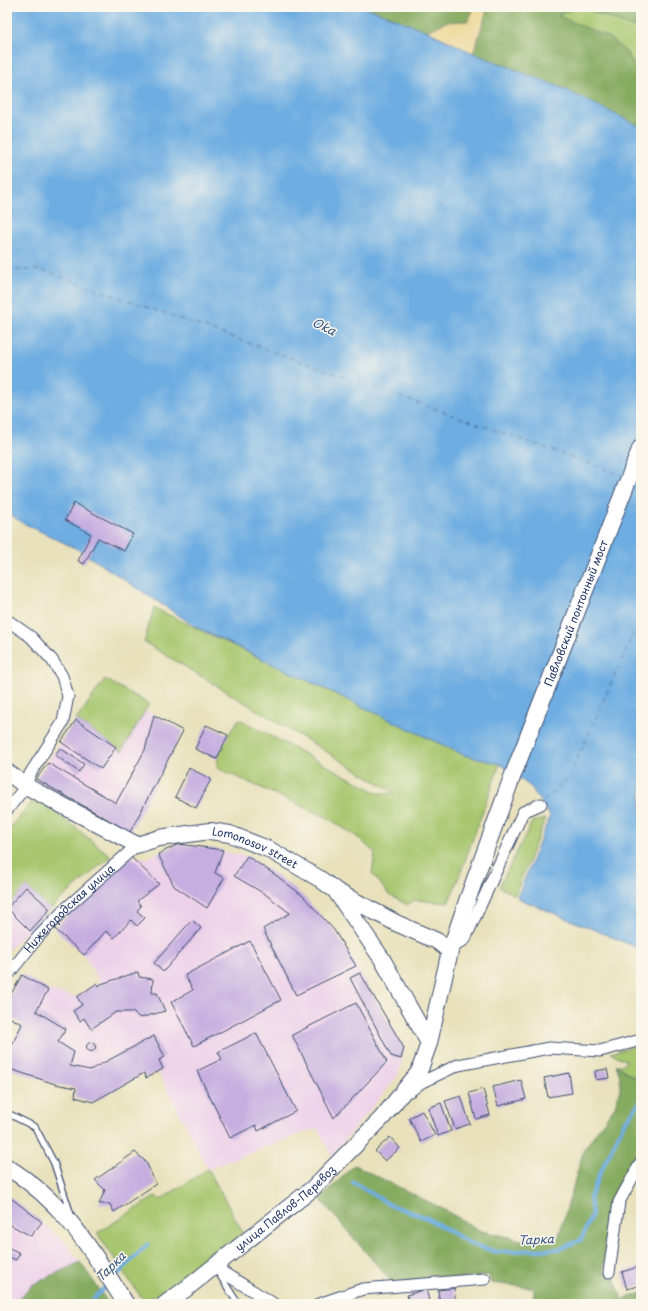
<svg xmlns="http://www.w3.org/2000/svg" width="648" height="1311" font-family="'Playpen Sans',sans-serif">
  <rect width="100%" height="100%" fill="#fbf7ec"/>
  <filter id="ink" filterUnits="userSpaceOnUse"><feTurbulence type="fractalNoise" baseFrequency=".025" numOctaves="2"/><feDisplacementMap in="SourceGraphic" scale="8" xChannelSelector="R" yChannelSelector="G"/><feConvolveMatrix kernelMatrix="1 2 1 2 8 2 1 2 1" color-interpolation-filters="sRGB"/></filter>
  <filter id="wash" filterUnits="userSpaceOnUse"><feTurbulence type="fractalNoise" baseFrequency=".012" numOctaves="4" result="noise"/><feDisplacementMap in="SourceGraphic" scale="16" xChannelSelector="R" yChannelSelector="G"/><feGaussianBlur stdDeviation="0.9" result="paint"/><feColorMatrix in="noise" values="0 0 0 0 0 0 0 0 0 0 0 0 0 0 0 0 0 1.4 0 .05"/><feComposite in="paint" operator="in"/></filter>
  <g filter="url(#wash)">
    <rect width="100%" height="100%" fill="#e8e1bc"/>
    <path fill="#edd1e9" d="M 145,710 L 183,731 L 130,832 L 36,779 L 76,720 L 121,751 Z
      M 179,844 L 247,856 L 277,876 L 303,896 L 334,930 L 360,973 L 350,978 L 391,1056 L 403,1060 L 397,1077 L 332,1156 L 317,1128 L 208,1169 L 158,1071 L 163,1068 L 159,1060 L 165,1057 L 154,1036 L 90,1070 L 70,1066 L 73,1052 L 58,1042 L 66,1029 L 36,1011 L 48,990 L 77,997 L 82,1005 L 73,1012 L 80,1021 L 84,1018 L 91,1029 L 116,1012 L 132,1012 L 140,1018 L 165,1011 L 157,993 L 152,993 L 152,979 L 139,977 L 138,972 L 101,984 L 84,955 L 55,929 L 130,856 L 147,858 Z
      M 26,887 L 50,909 L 7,951 L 7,908 Z
      M 7,1195 L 65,1242 L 80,1262 L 32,1285 L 16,1304 L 7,1304 Z"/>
    <path fill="#a7c66e" stroke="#617a66" d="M 575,7 L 581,7 L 632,27 L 641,25 L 641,68 L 636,70 L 626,52 L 558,16 Z
      M 154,608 L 464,755 L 500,764 L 456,885 L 448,903 L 415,900 L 407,905 L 389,895 L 372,873 L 375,853 L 360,839 L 328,818 L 217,768 C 217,750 229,733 239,719 L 378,793 L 395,793 L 144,642 Z
      M 105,679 L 149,704 L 122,751 L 76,720 Z
      M 43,802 L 111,856 L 50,909 L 27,887 L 7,908 L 7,831 L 31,803 Z
      M 545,819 L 515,895 L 499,887 L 532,822 Z
      M 641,1044 L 641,1082 L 616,1065 L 622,1065 L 627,1061 L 611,1053 Z
      M 208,1169 L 243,1233 C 212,1259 182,1287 143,1300 L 97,1233 L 156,1196 L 160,1200 Z"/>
    <path fill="#85ab61" stroke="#506d60" d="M 365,7 L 475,7 L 469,21 L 446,22 L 427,31 Z
      M 488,7 L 575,7 L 558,16 L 608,37 L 626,52 L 636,70 L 641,68 L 641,127 L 562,88 L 473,53 Z
      M 581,7 L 641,7 L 641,25 L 632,27 Z
      M 616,1065 L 641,1082 L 641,1152 L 613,1202 L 603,1272 L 613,1274 L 622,1300 L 641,1293 L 641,1304 L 533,1304 L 534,1288 L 491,1283 L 489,1275 L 395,1286 L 320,1199 L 354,1165 L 441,1208 L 481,1231 L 522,1240 L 558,1239 L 584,1149 L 615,1106 L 620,1089 L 620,1076 Z
      M 80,1262 L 109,1304 L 16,1304 L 32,1285 Z"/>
    <path fill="#eeda9e" stroke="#84847e" d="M 475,7 L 488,7 L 473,53 L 427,31 L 446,22 L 468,21 Z"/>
    <path fill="#6eade1" stroke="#446ea0" d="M 7,7 L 365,7 L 427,31 L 473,53 L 562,88 L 641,127 L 641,949 L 517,898 L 550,816 L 531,787 L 500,764 L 464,755 L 198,628 L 79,550 L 21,522 L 7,512 Z"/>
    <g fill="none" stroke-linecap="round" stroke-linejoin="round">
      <path stroke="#6eade1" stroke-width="4" d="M 353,1182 L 390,1205 L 427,1218 L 471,1244 L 497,1252 L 559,1249 L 581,1240 L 592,1214 L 590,1198 L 600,1173 L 624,1123 L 641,1101
        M 114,1278 L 148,1244
        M 89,1304 L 109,1283"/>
      <path stroke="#345585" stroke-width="1" stroke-dasharray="5 4" stroke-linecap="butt" d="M 7,270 L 42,270 L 622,475
        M 636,480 L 641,482
        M 544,801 L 569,778 L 641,616"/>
    </g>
    <g id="blocks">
      <path fill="#c6afe0" d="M 74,503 L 133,534 L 124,551 L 98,538 L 84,564 L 78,561 L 91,534 L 65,520 Z
        M 154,715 L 183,731 L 130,832 L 36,779 L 48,763 L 116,803 L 145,750 Z
        M 76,720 L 116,747 L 101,769 L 61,742 Z
        M 206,725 L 228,735 L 217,759 L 195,749 Z
        M 60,748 L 84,764 L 79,772 L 55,755 Z
        M 189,768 L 211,779 L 196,808 L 175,797 Z
        M 179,844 L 223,850 L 215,873 L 224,878 L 207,908 L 174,886 L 158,854 Z
        M 130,856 L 159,884 L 137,901 L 141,906 L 137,911 L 145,918 L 137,926 L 131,920 L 114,938 L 106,931 L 84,955 L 55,929 L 84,897 Z
        M 247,856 L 277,876 L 303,896 L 334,930 L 356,966 L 296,995 L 263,929 L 290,913 L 265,894 L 234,876 Z
        M 26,887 L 50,909 L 30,931 L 7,908 Z
        M 192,920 L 201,928 L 163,972 L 154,963 Z
        M 250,941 L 281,1000 L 194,1046 L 171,1002 L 193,990 L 185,975 Z
        M 138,972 L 139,977 L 153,979 L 152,993 L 157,993 L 165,1011 L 140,1018 L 132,1012 L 116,1012 L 91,1029 L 84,1018 L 80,1021 L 73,1011 L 82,1005 L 77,997 L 97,983 L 99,986 L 101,984 Z
        M 360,973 L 404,1048 L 401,1059 L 391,1056 L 350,978 Z
        M 22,975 L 48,990 L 36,1011 L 66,1029 L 58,1042 L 74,1052 L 70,1066 L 90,1070 L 154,1036 L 165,1057 L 159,1060 L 163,1069 L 146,1078 L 144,1073 L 93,1102 L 75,1097 L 76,1088 L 55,1084 L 7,1068 L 7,1040 L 13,1043 L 22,1024 L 7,1016 L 7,1001 Z
        M 356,1003 L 387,1062 L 334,1118 L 292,1035 Z
        M 256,1033 L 296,1111 L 258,1131 L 256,1125 L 230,1138 L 197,1071 L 222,1059 L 218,1052 Z
        M86.5 1047a4.5 4.5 0 1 1 9 0a4.5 4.5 0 1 1-9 0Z
        M 607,1069 L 609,1078 L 596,1080 L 595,1071 Z
        M 569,1073 L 572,1093 L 548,1097 L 544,1078 Z
        M 521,1080 L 526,1099 L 498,1106 L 493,1087 Z
        M 483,1089 L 490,1115 L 476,1119 L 469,1093 Z
        M 461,1096 L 470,1124 L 455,1129 L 445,1101 Z
        M 441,1103 L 451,1131 L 438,1136 L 428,1108 Z
        M 422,1111 L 435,1135 L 421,1142 L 409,1118 Z
        M 390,1137 L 400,1148 L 385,1161 L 375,1151 Z
        M 135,1152 L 146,1162 L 156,1184 L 114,1212 L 110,1204 L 99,1204 L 105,1190 L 95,1180 Z
        M 7,1195 L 42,1222 L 31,1236 L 7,1223 Z
        M 7,1247 L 20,1253 L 16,1260 L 7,1256 Z
        M 641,1266 L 641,1285 L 627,1289 L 622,1272 Z
        M 454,1288 L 456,1304 L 440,1304 L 438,1290 Z
        M 426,1289 L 430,1304 L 410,1304 L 407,1295 Z"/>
    </g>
  </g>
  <g filter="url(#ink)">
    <use href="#blocks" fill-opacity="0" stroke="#3a4a6c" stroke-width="1"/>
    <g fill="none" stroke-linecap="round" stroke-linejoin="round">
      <defs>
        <path id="lane" d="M 7,1113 L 35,1127 L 54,1163 L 71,1215
          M 218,1272 L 238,1304"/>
        <g id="street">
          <path d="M 7,620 L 31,637 L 52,660 L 62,676 L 68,696 L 63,722 L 30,774 L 26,786 L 7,810"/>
          <path d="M 450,950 L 465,939 L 523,812 L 541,804"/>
          <path id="s1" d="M 7,976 L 39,936 L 65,909 L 137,845"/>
          <path d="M 410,1091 L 422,1082 L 458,1065 L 549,1048 L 600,1051 L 641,1040"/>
          <path d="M 214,1267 L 274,1304"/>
          <path d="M 609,1272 L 619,1202 L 641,1162"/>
          <path d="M 319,1304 L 363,1289 L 485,1279"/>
        </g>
        <g id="secondary">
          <path id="s2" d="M 7,772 L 26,786 L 137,845 L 159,838 L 210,831 L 230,834 L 268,849 L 320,879 L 335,890 L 382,959 L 429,1043"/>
          <path d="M 338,892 L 396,923 L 437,941 L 450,951"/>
          <path d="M 7,1167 C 64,1202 91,1249 126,1304"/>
          <path id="s3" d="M 165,1304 L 187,1288 L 312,1189 L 382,1118 L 419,1072 L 429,1043 L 450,951 L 467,901 L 511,780 L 641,447"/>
        </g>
      </defs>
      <use href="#lane" stroke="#3a4a6c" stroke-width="8"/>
      <use href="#street" stroke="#3a4a6c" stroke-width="13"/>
      <use href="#secondary" stroke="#3a4a6c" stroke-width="18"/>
      <use href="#lane" stroke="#fff" stroke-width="5.5"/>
      <use href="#street" stroke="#fff" stroke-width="11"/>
      <use href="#secondary" stroke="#fff" stroke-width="16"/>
    </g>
  </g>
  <g text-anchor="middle" stroke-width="3" stroke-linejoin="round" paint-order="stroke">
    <g font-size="11" fill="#1b2f5e" stroke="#fbf7ec">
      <text dy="4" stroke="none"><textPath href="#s3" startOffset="831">Павловский понтонный мост</textPath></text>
      <text dy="4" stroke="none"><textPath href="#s2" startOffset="272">Lomonosov street</textPath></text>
      <text dy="4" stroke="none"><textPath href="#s1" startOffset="92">Нижегородская улица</textPath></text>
      <text dy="4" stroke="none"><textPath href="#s3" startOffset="154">улица Павлов-Перевоз</textPath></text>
    </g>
    <g font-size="12" font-style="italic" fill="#345585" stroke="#fbf7ec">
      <text transform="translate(324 327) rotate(26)" y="4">Oka</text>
      <text transform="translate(536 1240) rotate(-3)" y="4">Тарка</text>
      <text transform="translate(111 1267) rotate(-45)" y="4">Тарка</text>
    </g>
  </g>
  <rect width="648" height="1311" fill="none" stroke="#fbf7ec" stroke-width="24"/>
</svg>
